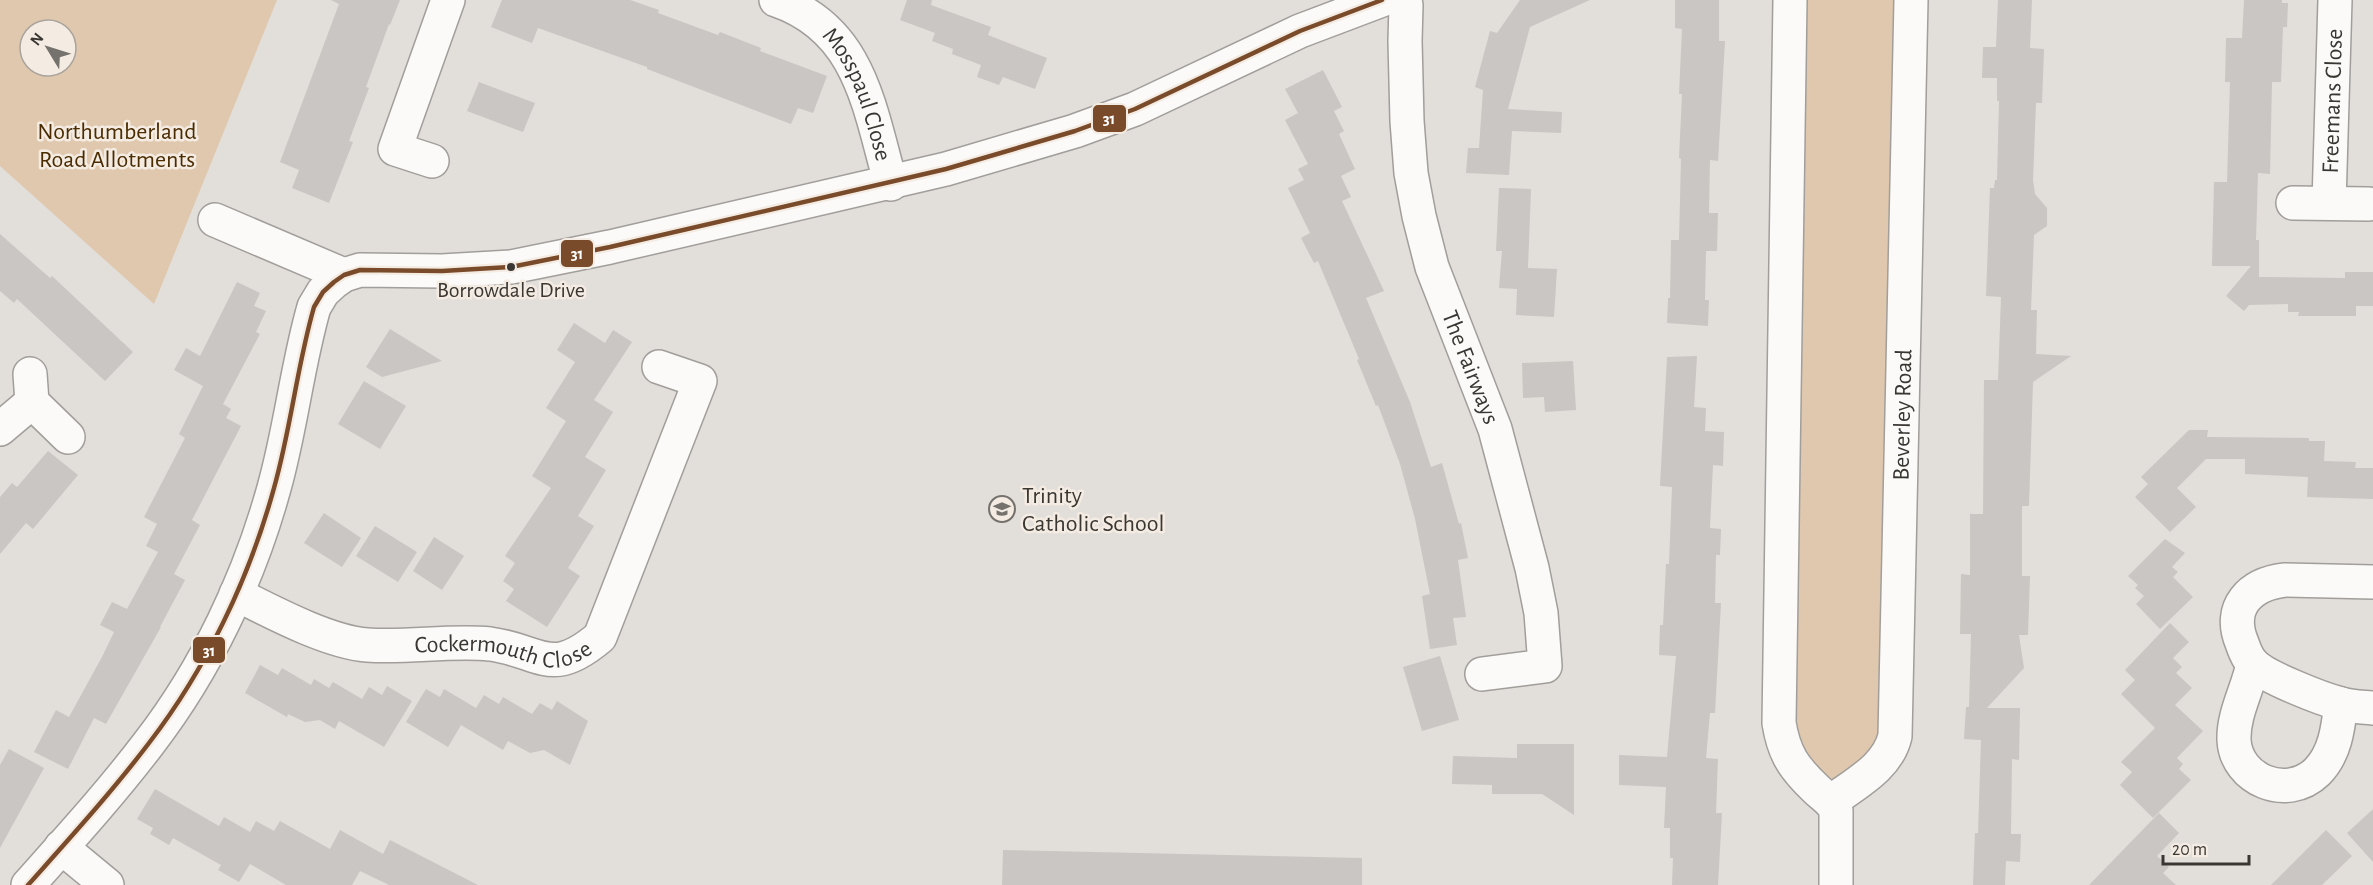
<svg xmlns="http://www.w3.org/2000/svg" width="2373" height="885" font-family="'Alegreya Sans',sans-serif">
  <rect width="100%" height="100%" fill="#e2deda"/>
  <path fill="#dfc8ad" fill-rule="evenodd" d="M 0,0 L 277,0 L 154,304 L 0,166 ZM 30,30 L 66,30 L 66,66 L 30,66 Z
    M 1803,0 L 1897,0 L 1882,742 C 1867,756 1837,794 1816,772 C 1807,762 1800,743 1793,730 Z"/>
  <path fill="#cac6c3" d="M 331,0 L 400,0 L 390,25 L 389,24 L 366,87 L 369,88 L 349,141 L 353,142 L 329,203 L 292,188 L 299,170 L 280,162 L 339,4 Z
    M 502,0 L 630,0 L 659,10 L 658,13 L 718,35 L 720,32 L 761,48 L 760,51 L 827,76 L 813,113 L 798,108 L 791,124 L 647,69 L 647,67 L 538,28 L 532,43 L 491,27 Z
    M 907,0 L 932,0 L 931,5 L 991,27 L 988,35 L 1047,58 L 1035,89 L 1003,77 L 999,85 L 977,77 L 981,65 L 952,54 L 953,49 L 932,41 L 935,33 L 900,20 Z
    M 1520,0 L 1590,0 L 1530,27 L 1508,109 L 1562,112 L 1561,133 L 1512,131 L 1509,175 L 1466,173 L 1468,148 L 1479,148 L 1483,90 L 1475,87 L 1490,31 L 1497,33 Z
    M 1675,0 L 1719,0 L 1719,41 L 1725,41 L 1718,161 L 1710,160 L 1709,213 L 1718,213 L 1717,251 L 1706,251 L 1705,300 L 1709,300 L 1708,326 L 1667,323 L 1668,298 L 1670,298 L 1671,240 L 1679,240 L 1681,159 L 1679,158 L 1682,94 L 1679,94 L 1682,29 L 1675,28 Z
    M 1998,0 L 2032,0 L 2030,48 L 2044,49 L 2042,103 L 2036,103 L 2033,180 L 2035,194 L 2047,208 L 2047,226 L 2034,235 L 2031,310 L 2037,310 L 2036,354 L 2071,356 L 2033,382 L 2029,506 L 2022,506 L 2022,576 L 2030,576 L 2028,635 L 2019,635 L 2024,668 L 1987,708 L 2020,708 L 2019,760 L 2012,759 L 2011,834 L 2021,834 L 2020,862 L 2006,861 L 2005,885 L 1973,885 L 1975,833 L 1978,833 L 1981,740 L 1964,739 L 1966,707 L 1969,707 L 1971,634 L 1960,634 L 1961,574 L 1970,575 L 1970,514 L 1983,514 L 1984,380 L 1998,380 L 2001,297 L 1986,296 L 1990,188 L 1994,188 L 1995,180 L 1997,180 L 1999,101 L 1997,101 L 1997,78 L 1982,78 L 1983,47 L 1996,47 Z
    M 2244,0 L 2282,0 L 2282,3 L 2288,3 L 2287,27 L 2283,27 L 2281,82 L 2272,82 L 2270,174 L 2258,173 L 2256,240 L 2259,240 L 2259,277 L 2345,278 L 2345,272 L 2373,272 L 2373,306 L 2356,306 L 2356,316 L 2298,316 L 2299,312 L 2288,312 L 2288,304 L 2249,305 L 2244,311 L 2226,296 L 2251,266 L 2212,266 L 2214,182 L 2227,182 L 2230,82 L 2225,82 L 2226,38 L 2242,38 Z
    M 1323,70 L 1342,107 L 1334,111 L 1344,131 L 1339,134 L 1355,169 L 1341,176 L 1351,197 L 1342,201 L 1384,291 L 1366,298 L 1410,402 L 1431,467 L 1442,463 L 1459,524 L 1461,523 L 1468,558 L 1458,560 L 1466,617 L 1453,618 L 1457,645 L 1430,649 L 1422,596 L 1430,594 L 1415,519 L 1400,464 L 1378,405 L 1376,406 L 1357,360 L 1359,359 L 1318,261 L 1314,263 L 1301,238 L 1310,233 L 1288,188 L 1304,180 L 1298,169 L 1308,164 L 1285,120 L 1298,113 L 1285,89 Z
    M 479,82 L 535,103 L 523,132 L 467,111 Z
    M 1499,188 L 1531,189 L 1528,268 L 1557,269 L 1554,317 L 1516,315 L 1517,289 L 1499,288 L 1502,251 L 1496,251 Z
    M 0,234 L 50,278 L 52,276 L 133,352 L 105,381 L 17,299 L 14,303 L 0,291 Z
    M 237,282 L 260,293 L 254,306 L 266,311 L 256,332 L 260,334 L 223,404 L 231,409 L 226,418 L 241,426 L 192,520 L 200,525 L 174,574 L 185,580 L 160,627 L 161,627 L 106,724 L 94,718 L 68,769 L 34,752 L 56,710 L 69,717 L 103,655 L 114,632 L 100,625 L 112,602 L 127,609 L 158,552 L 146,546 L 157,524 L 144,517 L 185,438 L 179,434 L 203,386 L 174,370 L 186,348 L 200,356 Z
    M 574,323 L 605,343 L 613,330 L 632,342 L 594,400 L 613,412 L 585,457 L 606,470 L 578,516 L 594,526 L 568,568 L 580,576 L 547,627 L 506,601 L 514,589 L 503,581 L 515,563 L 505,556 L 551,488 L 532,476 L 566,421 L 546,408 L 575,362 L 557,350 Z
    M 390,329 L 442,361 L 382,377 L 366,367 Z
    M 1697,356 L 1694,407 L 1706,408 L 1705,431 L 1724,432 L 1723,466 L 1713,465 L 1710,528 L 1721,529 L 1720,555 L 1716,555 L 1715,603 L 1721,603 L 1715,713 L 1710,713 L 1706,758 L 1718,759 L 1716,813 L 1722,813 L 1718,885 L 1672,885 L 1673,858 L 1670,858 L 1670,828 L 1664,828 L 1666,787 L 1619,785 L 1619,755 L 1667,757 L 1676,656 L 1659,655 L 1660,625 L 1663,625 L 1666,564 L 1669,564 L 1672,487 L 1660,486 L 1667,357 Z
    M 1573,361 L 1576,410 L 1545,412 L 1544,397 L 1523,398 L 1522,363 Z
    M 364,381 L 406,406 L 380,449 L 338,424 Z
    M 2189,430 L 2208,430 L 2207,437 L 2309,438 L 2309,441 L 2325,441 L 2324,461 L 2356,462 L 2355,468 L 2373,468 L 2373,499 L 2307,497 L 2308,477 L 2245,474 L 2245,459 L 2206,459 L 2177,488 L 2196,507 L 2170,532 L 2135,497 L 2148,484 L 2141,477 Z
    M 48,451 L 78,475 L 33,529 L 26,523 L 0,554 L 0,497 L 12,483 L 17,487 Z
    M 324,513 L 361,538 L 342,567 L 304,543 Z
    M 375,526 L 417,552 L 398,582 L 356,556 Z
    M 434,537 L 464,556 L 442,590 L 413,571 Z
    M 2165,539 L 2185,553 L 2172,567 L 2178,572 L 2173,577 L 2193,597 L 2160,629 L 2136,604 L 2144,596 L 2135,588 L 2138,585 L 2128,576 Z
    M 2170,623 L 2189,642 L 2173,658 L 2182,667 L 2176,673 L 2192,688 L 2175,705 L 2203,731 L 2177,758 L 2183,764 L 2179,769 L 2191,780 L 2153,818 L 2120,785 L 2132,772 L 2121,762 L 2155,728 L 2121,694 L 2135,680 L 2125,670 Z
    M 1440,656 L 1459,720 L 1422,731 L 1403,667 Z
    M 260,665 L 278,675 L 282,668 L 311,685 L 314,679 L 329,688 L 333,682 L 362,699 L 369,687 L 382,695 L 387,686 L 412,701 L 384,747 L 339,721 L 335,729 L 320,720 L 305,722 L 288,714 L 287,717 L 245,693 Z
    M 426,689 L 440,697 L 444,689 L 476,708 L 484,695 L 499,704 L 503,697 L 532,714 L 540,703 L 552,710 L 557,701 L 588,721 L 570,765 L 544,750 L 530,753 L 508,741 L 503,750 L 461,725 L 448,747 L 406,722 Z
    M 1517,744 L 1574,744 L 1574,815 L 1542,794 L 1492,794 L 1492,785 L 1452,784 L 1453,756 L 1517,758 Z
    M 9,749 L 44,768 L 0,848 L 0,765 Z
    M 155,789 L 219,826 L 224,817 L 250,832 L 256,821 L 274,831 L 280,821 L 330,849 L 340,830 L 383,854 L 390,840 L 478,885 L 389,885 L 360,871 L 352,885 L 286,885 L 250,864 L 239,882 L 218,870 L 221,865 L 173,838 L 169,845 L 150,834 L 153,828 L 137,819 Z
    M 2373,809 L 2373,862 L 2347,833 Z
    M 2159,813 L 2179,833 L 2157,856 L 2169,867 L 2163,873 L 2176,885 L 2089,885 Z
    M 2326,830 L 2352,856 L 2322,885 L 2271,885 Z
    M 1003,850 L 1362,858 L 1362,885 L 1002,885 Z"/>
  <g fill="none" stroke-linecap="round" stroke-linejoin="round">
    <defs>
      <g id="street">
        <path id="s1" d="M 776,0 C 861,29 869,108 891,184"/>
        <path d="M 1790,0 L 1779,723 C 1784,754 1794,768 1816,789 C 1824,797 1831,800 1836,810 L 1836,885"/>
        <path id="s2" d="M 1406,5 L 1405,41 L 1407,121 L 1411,173 L 1419,216 L 1432,267 L 1495,429 L 1532,568 L 1541,613 L 1545,666 L 1482,674"/>
        <path d="M 432,161 L 395,149 L 448,0"/>
        <path d="M 2293,203 L 2369,204"/>
        <path id="s3" d="M 2329,203 L 2335,0"/>
        <path d="M 215,220 L 344,275"/>
        <path d="M 30,374 L 32,402 L 68,437"/>
        <path d="M 0,429 L 32,402"/>
        <path d="M 2373,582 L 2285,580 C 2250,584 2227,607 2242,643 C 2244,649 2248,659 2253,664 C 2265,677 2322,699 2341,704 C 2351,707 2362,707 2373,708"/>
        <path id="s4" d="M 236,594 C 272,612 328,642 367,645 C 408,648 450,640 490,644 C 542,651 550,679 600,637 L 700,381 L 659,367"/>
        <path d="M 2253,664 C 2248,689 2233,714 2234,740 C 2236,780 2287,801 2317,772 C 2335,754 2338,729 2341,704"/>
        <path id="s5" d="M 1832,801 C 1856,783 1888,767 1895,736 L 1911,0"/>
        <path d="M 61,847 L 107,885"/>
        <path d="M 28,885 C 69,839 111,793 149,743 C 206,669 249,579 274,488 C 291,428 297,366 314,307 L 323,292 L 334,282 L 344,275 L 360,270 L 442,271 L 511,267 L 610,247 L 946,169 L 1075,131 L 1135,109 L 1300,31 L 1382,0"/>
      </g>
    </defs>
    <use href="#street" stroke="#a19e9b" stroke-width="36"/>
    <use href="#street" stroke="#fbfaf9" stroke-width="33"/>
    <defs>
      <path id="bus-1" d="M 28,885 C 69,839 111,793 149,743 C 206,669 249,579 274,488 C 291,428 297,366 314,307 L 323,292 L 334,282 L 344,275 L 360,270 L 442,271 L 511,267 L 610,247 L 946,169 L 1075,131 L 1135,109 L 1300,31 L 1382,0"/>
    </defs>
    <use href="#bus-1" stroke="#f4ece3" stroke-width="9"/>
    <use href="#bus-1" stroke="#7a4b2a" stroke-width="4.5"/>
  </g>
  <defs>
    <symbol id="school-ring" viewBox="-11 -11 22 22"><circle r="9.5" fill="#f4ece3" stroke="#75716d" stroke-width="1.5"/><path d="M0-5L7-2L0 1L-7-2ZM-4 1L0 2.5L4 1V4Q0 6-4 4Z" fill="#75716d"/></symbol>
  </defs>
  <g fill-rule="evenodd">
    <use href="#school-ring" x="987" y="494" width="30" height="30"/>
  </g>
  <circle fill="#3a3733" stroke="#f4ece3" stroke-width="2" cx="511" cy="267" r="5"/>
  <g text-anchor="middle" stroke-width="5" stroke-linejoin="round" paint-order="stroke">
    <g font-size="22" fill="#3a3733" stroke="#f4ece3">
      <text x="511" y="297">Borrowdale Drive</text>
    </g>
    <g font-size="24" fill="#3a3733" stroke="#f4ece3">
      <text dy="8" stroke="none"><textPath href="#s1" startOffset="132">Mosspaul Close</textPath></text>
      <text dy="8" stroke="none"><textPath href="#s3" startOffset="102">Freemans Close</textPath></text>
      <text dy="8" stroke="none"><textPath href="#s2" startOffset="372">The Fairways</textPath></text>
      <text dy="8" stroke="none"><textPath href="#s5" startOffset="414">Beverley Road</textPath></text>
      <text dy="8" stroke="none"><textPath href="#s4" startOffset="279">Cockermouth Close</textPath></text>
    </g>
    <g font-size="24" fill="#4a2c00" stroke="#f4ece3">
      <text x="117" y="139">Northumberland<tspan x="117" dy="28">Road Allotments</tspan></text>
    </g>
    <g font-size="24" fill="#3a3733" stroke="#f4ece3" text-anchor="start">
      <text x="1022" y="503">Trinity<tspan x="1022" dy="28">Catholic School</tspan></text>
    </g>
  </g>
  <g stroke="#f4ece3" stroke-width="2">
    <rect x="1092" y="104" width="35" height="29" rx="6" fill="#7a4b2a"/>
    <rect x="560" y="239" width="34" height="29" rx="6" fill="#7a4b2a"/>
    <rect x="192" y="636" width="34" height="28" rx="6" fill="#7a4b2a"/>
  </g>
  <g font-size="16" text-anchor="middle" font-weight="bold" fill="#fff">
    <text x="1109" y="124">31</text>
    <text x="577" y="259">31</text>
    <text x="209" y="656">31</text>
  </g>
  <g transform="translate(48 48) rotate(308)"><circle r="28" fill="#f4ece3" stroke="#aaa49d" stroke-width="1.5"/>
  <path d="M0-4.5L10 22L0 15L-10 22Z" fill="#75716d"/>
  <text y="-9" font-size="16" font-weight="bold" text-anchor="middle" fill="#3a3733">N</text>
  </g>
  <path d="M2163 855v9h86v-9" fill="none" stroke="#3a3733" stroke-width="3"/>
  <text x="2172" y="855" font-size="18" fill="#3a3733" stroke="#f4ece3" stroke-width="4.5" paint-order="stroke">20 m</text>
</svg>
